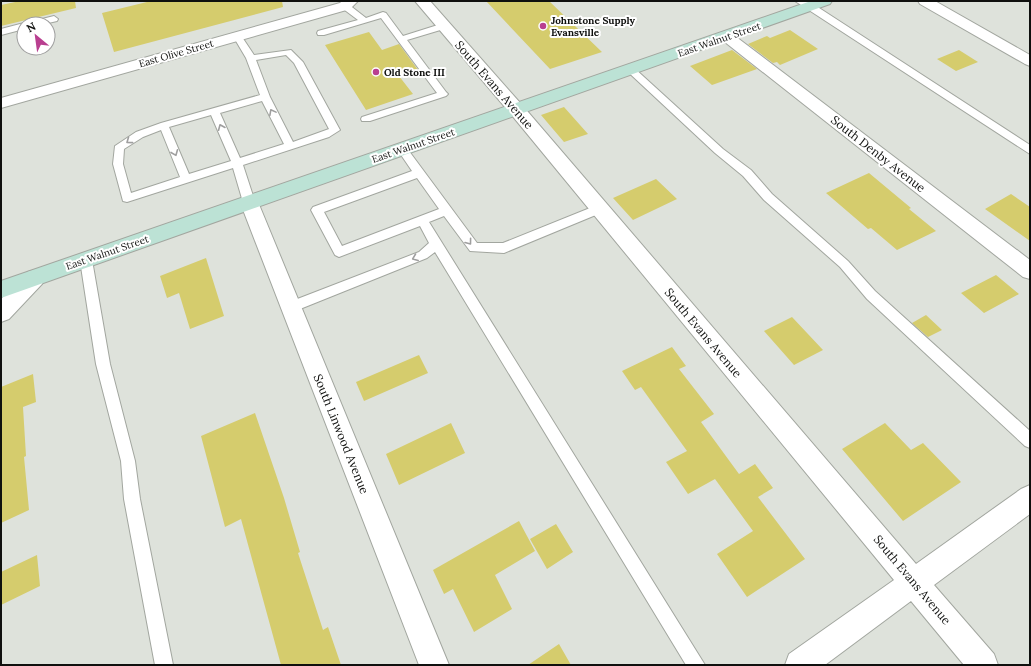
<svg xmlns="http://www.w3.org/2000/svg" width="1031" height="666" font-family="Lora,serif">
  <rect width="100%" height="100%" fill="#dee2db"/>
  <path fill="#d5cc6d" d="M 20,1 L 75,1 L 76,8 L 1,26 L 1,5 Z
    M 151,1 L 282,1 L 283,7 L 114,52 L 102,13 Z
    M 486,1 L 549,1 L 602,52 L 550,69 Z
    M 790,30 L 818,49 L 780,65 L 777,62 L 773,63 L 748,44 L 767,36 L 770,38 Z
    M 369,32 L 382,50 L 399,44 L 418,70 L 399,76 L 413,94 L 366,110 L 325,45 Z
    M 732,50 L 757,69 L 712,85 L 690,66 Z
    M 959,50 L 978,62 L 956,71 L 937,59 Z
    M 564,107 L 588,134 L 564,142 L 541,115 Z
    M 869,173 L 911,208 L 909,209 L 936,231 L 897,250 L 871,228 L 868,229 L 826,193 Z
    M 656,179 L 677,199 L 633,220 L 613,198 Z
    M 1011,194 L 1030,207 L 1030,241 L 985,209 Z
    M 206,258 L 224,316 L 190,329 L 179,293 L 167,298 L 160,276 Z
    M 996,275 L 1019,294 L 984,313 L 961,293 Z
    M 926,315 L 942,330 L 928,337 L 912,323 Z
    M 792,317 L 823,350 L 794,365 L 764,331 Z
    M 672,347 L 686,366 L 679,369 L 714,414 L 701,422 L 739,474 L 755,464 L 773,488 L 758,497 L 805,559 L 747,597 L 717,554 L 753,531 L 715,479 L 688,494 L 666,462 L 687,451 L 641,387 L 635,390 L 622,371 Z
    M 419,355 L 428,373 L 364,401 L 356,382 Z
    M 33,374 L 36,402 L 23,407 L 26,456 L 24,457 L 29,510 L 1,523 L 1,387 Z
    M 255,413 L 284,498 L 300,552 L 298,553 L 323,630 L 328,627 L 341,665 L 281,665 L 241,519 L 225,527 L 201,436 Z
    M 451,423 L 465,453 L 399,485 L 386,454 Z
    M 885,423 L 911,450 L 923,443 L 961,482 L 903,521 L 842,449 Z
    M 519,521 L 535,551 L 495,575 L 512,609 L 474,632 L 453,589 L 444,594 L 433,570 Z
    M 556,524 L 573,552 L 547,569 L 530,539 Z
    M 37,555 L 40,586 L 1,605 L 1,572 Z
    M 559,644 L 571,665 L 528,665 Z"/>
  <g fill="none" stroke-linecap="round" stroke-linejoin="round">
    <defs>
      <path id="lane" d="M 795,1 L 806,1 L 813,4 L 1030,145 L 1030,154 Z
        M 342,4 L 348,4 L 366,18 L 383,12 L 386,13 L 403,36 L 441,24 L 447,24 L 448,26 L 447,28 L 407,40 L 446,92 L 448,94 L 446,96 L 370,121 L 362,121 L 361,119 L 362,117 L 437,93 L 381,18 L 324,35 L 318,35 L 317,33 L 318,31 L 358,20 L 342,8 L 341,6 Z
        M 54,16 L 58,19 L 57,21 L 44,24 L 29,24 L 30,22 Z
        M 24,23 L 26,24 L 24,24 L 24,29 L 1,35 L 1,29 Z
        M 237,33 L 240,34 L 254,55 L 291,50 L 303,62 L 340,130 L 329,137 L 243,165 L 255,202 L 253,205 L 245,205 L 243,202 L 233,168 L 127,202 L 123,201 L 113,164 L 115,146 L 136,132 L 161,123 L 260,95 L 246,58 L 233,36 ZM 286,55 L 294,63 L 329,129 L 293,142 L 270,97 L 256,60 ZM 262,101 L 284,144 L 240,158 L 220,113 ZM 211,115 L 231,161 L 189,174 L 169,127 ZM 161,130 L 180,177 L 131,193 L 123,164 L 124,149 L 143,137 Z
        M 630,66 L 633,67 L 723,149 L 751,170 L 772,194 L 848,261 L 875,291 L 1030,431 L 1030,448 L 1025,446 L 867,299 L 840,267 L 764,200 L 743,176 L 715,153 L 627,71 L 625,69 L 627,67 Z
        M 402,145 L 406,147 L 477,243 L 503,243 L 595,206 L 599,205 L 603,206 L 605,209 L 603,212 L 504,253 L 470,251 L 444,216 L 429,222 L 705,665 L 686,665 L 435,252 L 427,258 L 295,311 L 291,312 L 287,311 L 285,307 L 287,303 L 419,252 L 429,243 L 420,226 L 339,257 L 335,255 L 311,210 L 313,207 L 412,171 L 397,149 L 398,147 ZM 417,178 L 439,209 L 342,246 L 324,212 Z
        M 86,255 L 90,257 L 92,260 L 110,364 L 135,461 L 140,499 L 173,665 L 155,665 L 124,499 L 121,461 L 96,364 L 80,260 L 82,257 Z"/>
      <path id="street" d="M 342,1 L 358,1 L 350,9 L 1,108 L 1,98 L 340,3 Z
        M 415,1 L 430,1 L 522,105 L 916,564 L 1021,489 L 1030,485 L 1030,514 L 934,585 L 994,654 L 998,665 L 964,665 L 911,601 L 825,665 L 785,665 L 789,654 L 894,580 L 510,113 Z
        M 918,1 L 935,1 L 1030,55 L 1030,66 L 1025,64 L 920,4 Z
        M 726,32 L 731,33 L 1030,260 L 1030,279 L 1023,277 L 721,39 L 719,36 L 721,33 Z
        M 249,195 L 256,197 L 258,202 L 449,665 L 419,665 L 240,202 L 242,197 Z
        M 35,270 L 42,272 L 45,278 L 42,284 L 9,319 L 1,322 L 1,299 L 28,272 Z"/>
      <path id="secondary" d="M 811,1 L 832,1 L 830,4 L 1,298 L 1,281 Z"/>
    </defs>
    <use href="#lane" stroke="#a2a69f" stroke-width="2"/>
    <use href="#street" stroke="#a2a69f" stroke-width="2"/>
    <use href="#secondary" stroke="#a2a69f" stroke-width="2"/>
    <use href="#lane" fill="#fff" fill-rule="evenodd"/>
    <use href="#street" fill="#fff" fill-rule="evenodd"/>
    <use href="#secondary" fill="#bce2d5" fill-rule="evenodd"/>
  </g>
  <defs><path id="oneway-chevron" d="M-2-3.5L2.5 0L-2 3.5" fill="none" stroke-width="1.6" stroke-linecap="round" stroke-linejoin="round"/></defs>
  <g stroke="#9f9f9f">
    <use href="#oneway-chevron" transform="translate(272 112) rotate(-118)"/>
    <use href="#oneway-chevron" transform="translate(221 127) rotate(-113)"/>
    <use href="#oneway-chevron" transform="translate(129 141) rotate(144)"/>
    <use href="#oneway-chevron" transform="translate(175 153) rotate(68)"/>
    <use href="#oneway-chevron" transform="translate(469 242) rotate(53)"/>
    <use href="#oneway-chevron" transform="translate(415 258) rotate(158)"/>
  </g>
  <g fill="#b93f90" stroke="#fff" stroke-width="1.5">
    <circle cx="543" cy="26" r="4"/>
    <circle cx="376" cy="72" r="4"/>
  </g>
  <g text-anchor="middle" stroke-width="4" stroke-linejoin="round" paint-order="stroke">
    <g font-size="10" font-weight="bold" fill="#0f100e" stroke="#fff" text-anchor="start">
      <text x="551" y="24">Johnstone Supply<tspan x="551" dy="12">Evansville</tspan></text>
      <text x="384" y="76">Old Stone III</text>
    </g>
    <g font-size="10" fill="#0f100e" stroke="#fff">
      <text transform="translate(719 39) rotate(-19)" y="4">East Walnut Street</text>
      <text transform="translate(176 53) rotate(-16)" y="4">East Olive Street</text>
      <text transform="translate(413 145) rotate(-19)" y="4">East Walnut Street</text>
      <text transform="translate(107 252) rotate(-19)" y="4">East Walnut Street</text>
    </g>
    <g font-size="12" fill="#0f100e" stroke="#fff">
      <text transform="translate(494 85) rotate(49)" y="4">South Evans Avenue</text>
      <text transform="translate(878 154) rotate(38)" y="4">South Denby Avenue</text>
      <text transform="translate(703 333) rotate(50)" y="4">South Evans Avenue</text>
      <text transform="translate(341 434) rotate(68)" y="4">South Linwood Avenue</text>
      <text transform="translate(912 580) rotate(50)" y="4">South Evans Avenue</text>
    </g>
  </g>
  <rect width="1031" height="666" fill="none" stroke="#0f100e" stroke-width="4"/>
  <g transform="translate(36 36) rotate(331)"><circle r="19" fill="#ffffff" stroke="#9f9f9f"/>
  <path d="M0-3L7 15L0 10L-7 15Z" fill="#b93f90"/>
  <text y="-6" font-size="11" font-weight="bold" text-anchor="middle" fill="#0f100e">N</text>
  </g>
</svg>
